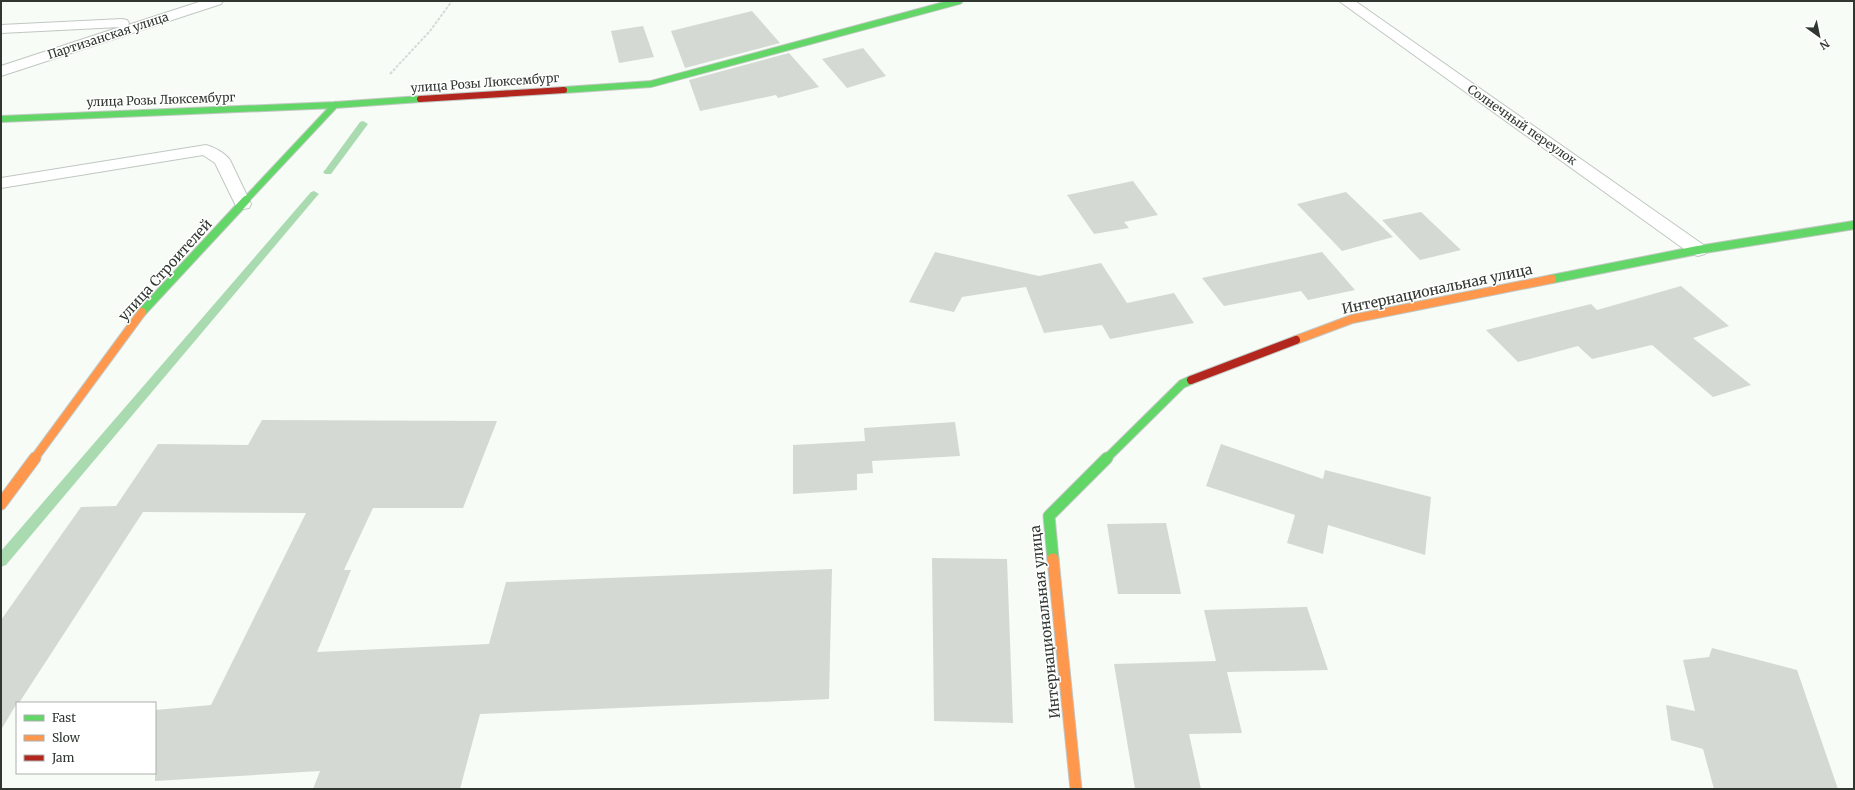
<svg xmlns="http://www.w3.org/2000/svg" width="1855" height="790" font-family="Merriweather,serif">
  <rect width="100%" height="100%" fill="#f7fcf7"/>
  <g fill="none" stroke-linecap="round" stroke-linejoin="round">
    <path fill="#a9dab0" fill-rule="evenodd" d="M 363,121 L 368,124 L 331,174 L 325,174 L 323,172 L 325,170 L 360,122 Z
      M 314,191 L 319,194 L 317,196 L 6,565 L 1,567 L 1,551 L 311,192 Z"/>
  </g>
  <path fill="#d4d9d4" d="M 752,11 L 780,43 L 685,68 L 671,31 Z
    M 643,26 L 654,57 L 619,63 L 611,31 Z
    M 863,48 L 886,76 L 847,88 L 822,59 Z
    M 789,53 L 819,87 L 778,98 L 776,95 L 700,111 L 689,80 Z
    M 1133,181 L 1158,215 L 1124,222 L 1129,228 L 1094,234 L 1067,195 Z
    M 1346,192 L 1393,237 L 1342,251 L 1297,204 Z
    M 1421,212 L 1461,250 L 1420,260 L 1382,220 Z
    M 935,252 L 1039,276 L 1101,263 L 1127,303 L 1174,293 L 1194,323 L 1110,339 L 1102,325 L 1044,333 L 1026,287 L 962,297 L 954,312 L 909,302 Z
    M 1322,252 L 1355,290 L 1308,300 L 1301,291 L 1224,306 L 1202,278 Z
    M 1681,286 L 1729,326 L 1693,338 L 1751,385 L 1713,397 L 1652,345 L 1592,359 L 1578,346 L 1518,362 L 1486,330 L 1591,304 L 1597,310 Z
    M 262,420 L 497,421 L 463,508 L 373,508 L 344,570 L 351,570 L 317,652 L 489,644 L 506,582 L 832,569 L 829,699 L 480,714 L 460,789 L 313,789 L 320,771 L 155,781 L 155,710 L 211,705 L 306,513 L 143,512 L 19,703 L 17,703 L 1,730 L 1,620 L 81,507 L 116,506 L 158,444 L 248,445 Z
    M 955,422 L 960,456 L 872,461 L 873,473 L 857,474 L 857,490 L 793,494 L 793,445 L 865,441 L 864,428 Z
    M 1221,444 L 1323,479 L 1325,470 L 1431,497 L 1425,555 L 1328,525 L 1323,554 L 1287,543 L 1295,515 L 1206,486 Z
    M 1166,523 L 1181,594 L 1118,594 L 1107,524 Z
    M 932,558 L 1007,559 L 1013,723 L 934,721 Z
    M 1307,607 L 1328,670 L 1227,672 L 1242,733 L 1189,734 L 1201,789 L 1135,789 L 1114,664 L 1216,661 L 1204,610 Z
    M 1712,648 L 1797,670 L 1838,789 L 1714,789 L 1703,749 L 1671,740 L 1666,705 L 1695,711 L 1683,660 L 1709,657 Z"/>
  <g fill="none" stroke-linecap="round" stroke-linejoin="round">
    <defs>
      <path id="lane" d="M 206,145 C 214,147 225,153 230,160 L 251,204 L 249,208 L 243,209 L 237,208 L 215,163 L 203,155 L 1,188 L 1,178 Z"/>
      <path id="street" d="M 202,1 L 223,1 L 221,4 L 1,76 L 1,66 L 120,27 L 1,33 L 1,25 L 122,19 L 127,20 L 129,23 L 128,25 Z
        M 1339,1 L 1355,1 L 1705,246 L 1708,250 L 1705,254 L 1698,256 L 1691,254 Z"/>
      <path id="fast-far2" d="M 564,90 L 651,84 L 959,1
        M 1,119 L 335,105 L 420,99
        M 245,201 L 335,105"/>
      <path id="fast-far1" d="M 1552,279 L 1698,250 L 1854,225
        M 142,312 L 246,200
        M 1106,459 L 1182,384 L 1191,380"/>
      <path id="fast" d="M 1053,559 L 1049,516 L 1107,458"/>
      <path id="slow-far1" d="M 1296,340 L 1352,319 L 1552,279
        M 34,459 L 142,312"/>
      <path id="slow" d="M 1,504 L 35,458
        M 1053,559 L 1076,789"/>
      <path id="jam-far1" d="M 420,99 L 564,90"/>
      <path id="jam" d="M 1191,380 L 1296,340"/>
    </defs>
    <use href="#lane" stroke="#c1c7c2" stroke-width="2"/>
    <use href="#street" stroke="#c1c7c2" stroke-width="2"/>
    <use href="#fast-far2" stroke="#c1c7c2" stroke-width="8"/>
    <use href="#fast-far1" stroke="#c1c7c2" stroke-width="10"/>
    <use href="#fast" stroke="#c1c7c2" stroke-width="13"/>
    <use href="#slow-far1" stroke="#c1c7c2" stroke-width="10"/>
    <use href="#slow" stroke="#c1c7c2" stroke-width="13"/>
    <use href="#jam-far1" stroke="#c1c7c2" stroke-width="8"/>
    <use href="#jam" stroke="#c1c7c2" stroke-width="10"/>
    <path stroke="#d7dad7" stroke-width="2" stroke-dasharray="3 1.5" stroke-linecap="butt" d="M 390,74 L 430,31 L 452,1"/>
    <use href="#lane" fill="#fefffe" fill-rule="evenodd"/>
    <use href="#street" fill="#fefffe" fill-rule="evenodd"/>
    <use href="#fast-far2" stroke="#63d668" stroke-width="6"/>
    <use href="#fast-far1" stroke="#63d668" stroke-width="8"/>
    <use href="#fast" stroke="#63d668" stroke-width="11"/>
    <use href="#slow-far1" stroke="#ff974d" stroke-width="8"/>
    <use href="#slow" stroke="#ff974d" stroke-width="11"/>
    <use href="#jam-far1" stroke="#b3261e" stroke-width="6"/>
    <use href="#jam" stroke="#b3261e" stroke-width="8"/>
  </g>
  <g text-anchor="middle" stroke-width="3" stroke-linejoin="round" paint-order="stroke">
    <g font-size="12" fill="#303731" stroke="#fff">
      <text transform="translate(108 36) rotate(-18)" y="4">Партизанская улица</text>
      <text transform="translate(485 83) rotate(-4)" y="4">улица Розы Люксембург</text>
      <text transform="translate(161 100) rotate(-2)" y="4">улица Розы Люксембург</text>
      <text transform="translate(1522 125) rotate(35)" y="4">Солнечный переулок</text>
    </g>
    <g font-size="14" fill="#303731" stroke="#fff">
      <text transform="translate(165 270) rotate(-48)" y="5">улица Строителей</text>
      <text transform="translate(1437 289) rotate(-12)" y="5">Интернациональная улица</text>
      <text transform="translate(1045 622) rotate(-96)" y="5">Интернациональная улица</text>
    </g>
  </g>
  <rect width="1855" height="790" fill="none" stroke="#303731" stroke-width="4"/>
  <rect x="16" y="702" width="140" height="72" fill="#ffffff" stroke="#acafad"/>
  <rect x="24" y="715" width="20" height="6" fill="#63d668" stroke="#acafad"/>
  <text x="52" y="722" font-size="12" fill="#303731">Fast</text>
  <rect x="24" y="735" width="20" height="6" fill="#ff974d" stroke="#acafad"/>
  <text x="52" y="742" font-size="12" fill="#303731">Slow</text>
  <rect x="24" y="755" width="20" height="6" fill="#b3261e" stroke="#acafad"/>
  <text x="52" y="762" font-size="12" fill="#303731">Jam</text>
  <g transform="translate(1819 36) rotate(147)" stroke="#ffffff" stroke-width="3" paint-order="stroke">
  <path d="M0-3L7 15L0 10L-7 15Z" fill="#303731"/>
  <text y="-6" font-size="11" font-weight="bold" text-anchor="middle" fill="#303731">N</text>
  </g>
</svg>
